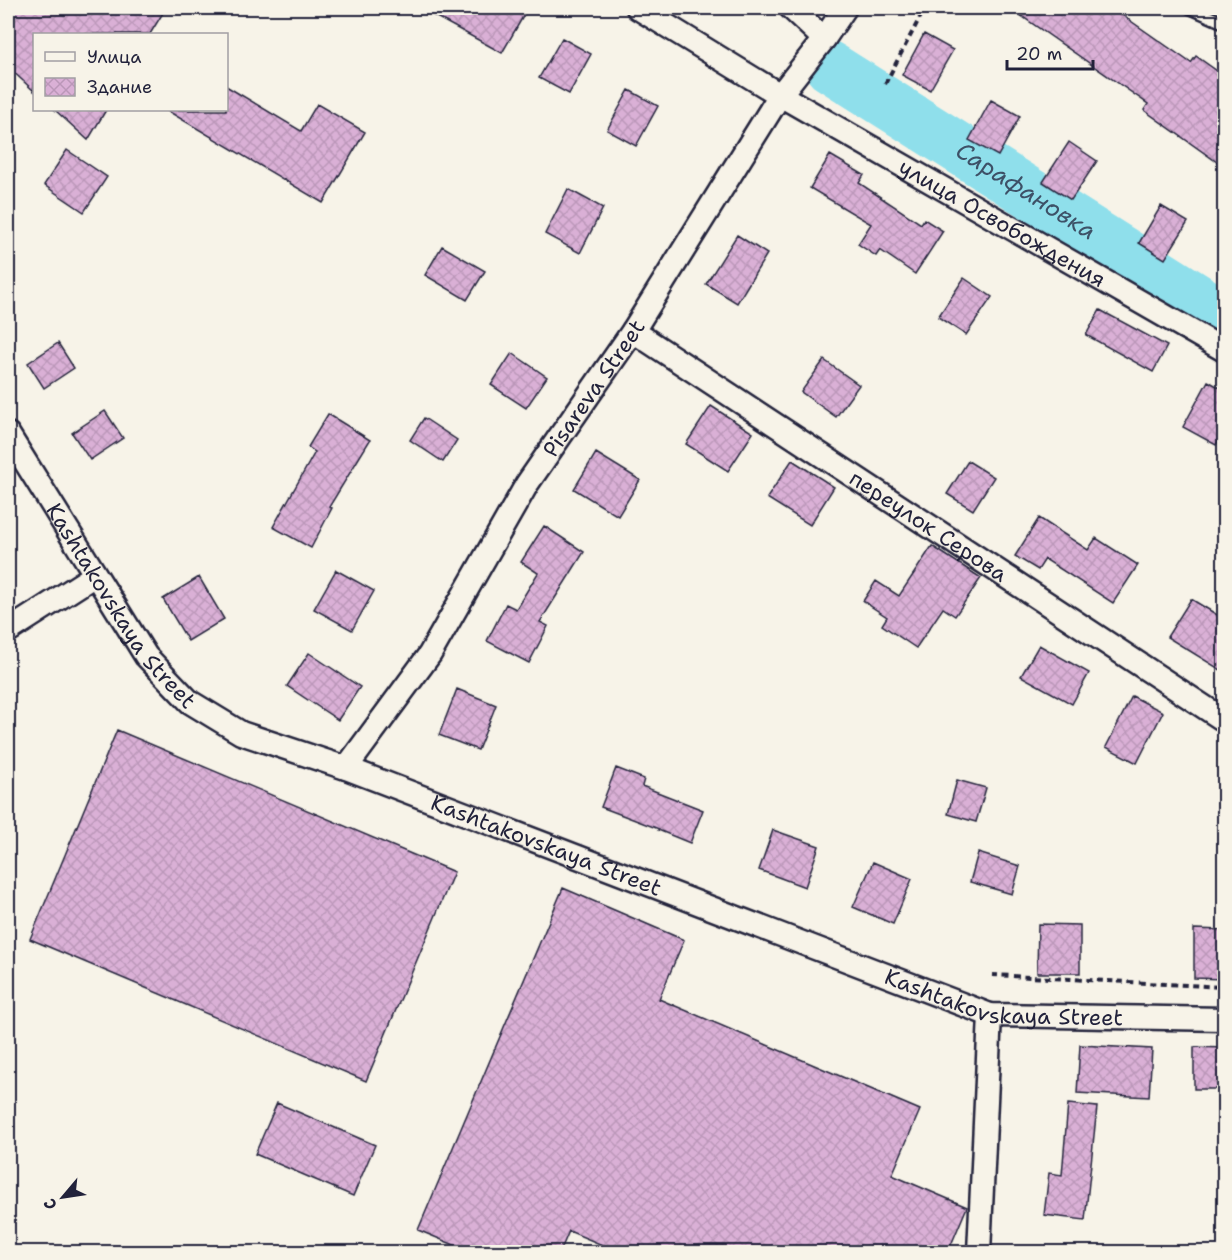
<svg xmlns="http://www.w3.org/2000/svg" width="1232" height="1260" font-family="'Shantell Sans',sans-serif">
  <defs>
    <pattern id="building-cross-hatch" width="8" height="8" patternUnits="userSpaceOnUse" patternTransform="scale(1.5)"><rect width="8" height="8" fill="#dab0d6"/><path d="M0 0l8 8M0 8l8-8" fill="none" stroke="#bb97b9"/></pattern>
  </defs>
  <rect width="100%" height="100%" fill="#f7f3e8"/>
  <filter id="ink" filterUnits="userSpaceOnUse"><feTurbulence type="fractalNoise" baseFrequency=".0167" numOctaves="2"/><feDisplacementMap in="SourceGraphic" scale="12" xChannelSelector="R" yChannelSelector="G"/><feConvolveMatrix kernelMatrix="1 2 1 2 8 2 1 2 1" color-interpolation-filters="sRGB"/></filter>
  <g filter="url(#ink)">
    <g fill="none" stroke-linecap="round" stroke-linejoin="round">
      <path stroke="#8fdfeb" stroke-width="51" id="s1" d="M 830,67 L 1224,316"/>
    </g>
    <path fill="url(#building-cross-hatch)" stroke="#22223b" stroke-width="1.5" d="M 8,8 L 166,8 L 150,34 L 34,34 L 34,91 L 8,67 Z
      M 420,8 L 528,8 L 502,53 Z
      M 1010,8 L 1112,8 L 1191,63 L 1196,56 L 1224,76 L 1224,167 L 1144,110 L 1148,104 Z
      M 924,34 L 953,50 L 930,90 L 902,75 Z
      M 562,38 L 591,54 L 569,94 L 539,78 Z
      M 226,86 L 301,131 L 317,104 L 365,132 L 323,203 L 166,110 L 226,110 Z
      M 629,90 L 658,106 L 636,146 L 607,130 Z
      M 991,100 L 1020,116 L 998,156 L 969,140 Z
      M 55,110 L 106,110 L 88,140 Z
      M 1069,142 L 1097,161 L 1071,200 L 1043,182 Z
      M 67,150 L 107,177 L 84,212 L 44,185 Z
      M 830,155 L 864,175 L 859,183 L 921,224 L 924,219 L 943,231 L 915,274 L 880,250 L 876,256 L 858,244 L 871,224 L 810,188 Z
      M 568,189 L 603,208 L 580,253 L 545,234 Z
      M 1161,206 L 1188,222 L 1165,259 L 1139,243 Z
      M 737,235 L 767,254 L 737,303 L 706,284 Z
      M 442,246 L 485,271 L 467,300 L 425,275 Z
      M 964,278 L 992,297 L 966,335 L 938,317 Z
      M 1100,310 L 1167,346 L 1153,372 L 1086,335 Z
      M 58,343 L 74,368 L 44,388 L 28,363 Z
      M 512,353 L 547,377 L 526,408 L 491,385 Z
      M 824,360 L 859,385 L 836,417 L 801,392 Z
      M 1208,381 L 1224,390 L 1224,429 L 1216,445 L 1183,427 Z
      M 711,406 L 753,433 L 728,471 L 686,444 Z
      M 105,411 L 123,438 L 90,460 L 72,433 Z
      M 328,414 L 370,440 L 329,507 L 332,508 L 311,548 L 273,527 L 315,452 L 308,447 Z
      M 424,418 L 457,440 L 443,462 L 410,440 Z
      M 596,453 L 640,480 L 618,516 L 574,489 Z
      M 792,460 L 834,487 L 810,525 L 767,498 Z
      M 968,461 L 994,477 L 973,510 L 947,494 Z
      M 1039,518 L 1088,550 L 1096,538 L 1138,565 L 1113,603 L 1045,559 L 1038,570 L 1015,556 Z
      M 544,526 L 584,552 L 540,622 L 548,626 L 529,663 L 487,641 L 506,604 L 516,609 L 538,573 L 521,562 Z
      M 932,546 L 981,578 L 955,616 L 943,608 L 916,648 L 882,625 L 887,617 L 863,601 L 876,581 L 899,596 Z
      M 336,570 L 374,591 L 352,630 L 314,609 Z
      M 199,577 L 224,619 L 188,641 L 163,599 Z
      M 1191,599 L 1224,619 L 1224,672 L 1167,637 Z
      M 1039,645 L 1089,673 L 1072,704 L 1021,676 Z
      M 309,653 L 360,687 L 338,720 L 287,686 Z
      M 457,689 L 496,705 L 478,750 L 439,735 Z
      M 1132,696 L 1163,712 L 1137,763 L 1106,747 Z
      M 117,730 L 454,872 L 366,1081 L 30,939 Z
      M 616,768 L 644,779 L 642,786 L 703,810 L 690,843 L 658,830 L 659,829 L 601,807 Z
      M 957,780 L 986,788 L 976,822 L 948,814 Z
      M 773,830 L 819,846 L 805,887 L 759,870 Z
      M 978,853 L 1020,866 L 1012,894 L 970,882 Z
      M 873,862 L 912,879 L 893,924 L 853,907 Z
      M 563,888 L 684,940 L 659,999 L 920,1110 L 892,1175 L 967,1207 L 948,1252 L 619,1252 L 569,1231 L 560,1252 L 471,1252 L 418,1230 Z
      M 1038,924 L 1080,925 L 1080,973 L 1037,973 Z
      M 1194,929 L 1224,930 L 1224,979 L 1194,978 Z
      M 1080,1045 L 1152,1049 L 1149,1097 L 1077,1093 Z
      M 1194,1047 L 1224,1048 L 1224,1089 L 1194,1089 Z
      M 277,1103 L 375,1145 L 353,1196 L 255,1154 Z
      M 1068,1104 L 1097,1107 L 1085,1220 L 1044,1215 L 1049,1173 L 1062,1175 Z"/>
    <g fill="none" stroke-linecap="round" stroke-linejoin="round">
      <defs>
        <path id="lane" d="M 1190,8 L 1224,23"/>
        <g id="street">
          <path id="s2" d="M 638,8 L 780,95 L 1224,350"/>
          <path d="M 791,8 L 824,39"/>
          <path id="s3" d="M 633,331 L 1224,720"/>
          <path id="s4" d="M 8,434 L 146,656 L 190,702 L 241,733 L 346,768 L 990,1015 L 1224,1019"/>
          <path d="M 8,631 L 95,575"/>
          <path id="s5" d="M 346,768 L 430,654 L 527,484 L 633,331 L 780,95 L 824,39 L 845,8"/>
          <path d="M 979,1252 L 990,1015"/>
        </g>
      </defs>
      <use href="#lane" stroke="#22223b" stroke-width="15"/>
      <use href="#street" stroke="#22223b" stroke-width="27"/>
      <path stroke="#22223b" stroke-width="4" stroke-dasharray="6 4.5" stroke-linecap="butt" d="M 885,84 L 925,8
        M 992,975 L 1224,987"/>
      <use href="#lane" stroke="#f7f3e8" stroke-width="10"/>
      <use href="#street" stroke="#f7f3e8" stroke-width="22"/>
    </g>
  </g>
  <g text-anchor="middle" stroke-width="4.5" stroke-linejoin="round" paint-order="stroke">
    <g font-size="22" fill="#22223b" stroke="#f7f3e8">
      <text dy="8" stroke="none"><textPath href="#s2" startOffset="423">улица Освобождения</textPath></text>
      <text dy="8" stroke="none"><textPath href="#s5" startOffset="454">Pisareva Street</textPath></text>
      <text dy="8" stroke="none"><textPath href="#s3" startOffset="354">переулок Серова</textPath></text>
      <text dy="8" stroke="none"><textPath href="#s4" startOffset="206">Kashtakovskaya Street</textPath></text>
      <text dy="8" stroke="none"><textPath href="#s4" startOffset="710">Kashtakovskaya Street</textPath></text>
      <text dy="8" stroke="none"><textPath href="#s4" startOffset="1196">Kashtakovskaya Street</textPath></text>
    </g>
    <g font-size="24" font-style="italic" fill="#3d5167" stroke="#f7f3e8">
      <text dy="8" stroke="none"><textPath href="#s1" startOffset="232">Сарафановка</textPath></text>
    </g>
  </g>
  <rect width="1232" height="1260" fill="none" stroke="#f7f3e8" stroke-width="30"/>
  <rect x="15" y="15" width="1202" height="1230" fill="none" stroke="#22223b" stroke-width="2" filter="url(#ink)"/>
  <rect x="33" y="33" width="195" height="78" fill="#f7f3e8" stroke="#a29fa3" stroke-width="1.5"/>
  <rect x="45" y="52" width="30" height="9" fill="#f7f3e8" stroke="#a29fa3" stroke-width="1.5"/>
  <text x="87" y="63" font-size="18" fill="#22223b">Улица</text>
  <rect x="45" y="78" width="30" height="18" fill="url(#building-cross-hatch)" stroke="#a29fa3" stroke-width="1.5"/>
  <text x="87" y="93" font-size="18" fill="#22223b">Здание</text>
  <g transform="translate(63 1197) rotate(241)" stroke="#f7f3e8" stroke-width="4.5" paint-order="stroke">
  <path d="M0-4.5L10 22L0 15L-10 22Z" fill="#22223b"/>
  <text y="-9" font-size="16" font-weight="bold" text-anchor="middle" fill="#22223b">С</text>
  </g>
  <path d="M1007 60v9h86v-9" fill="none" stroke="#22223b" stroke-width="3"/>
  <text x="1016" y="60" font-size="18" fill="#22223b" stroke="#f7f3e8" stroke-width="4.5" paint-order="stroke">20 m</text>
</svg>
